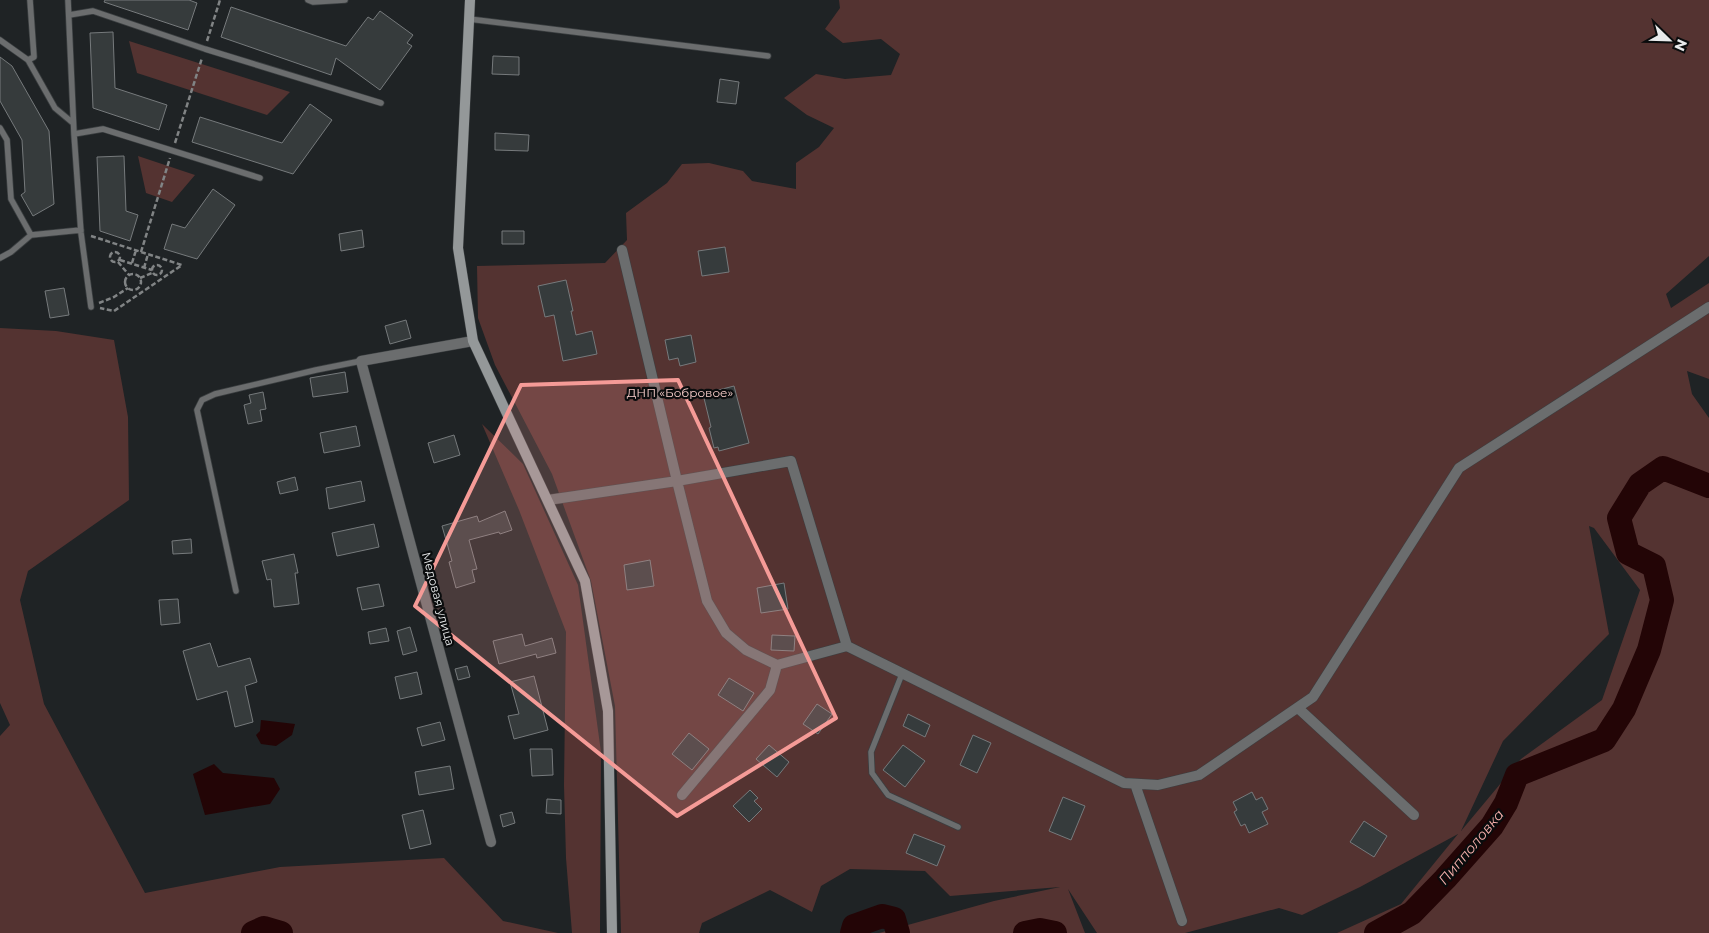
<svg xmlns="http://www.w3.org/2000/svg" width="1709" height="933" font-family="Montserrat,sans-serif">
  <rect width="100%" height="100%" fill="#1f2325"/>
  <path fill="#543331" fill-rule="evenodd" d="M 839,0 L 1709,0 L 1709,256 L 1666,294 L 1671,308 L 1709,283 L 1709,379 L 1687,371 L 1692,394 L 1709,418 L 1709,933 L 1337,933 L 1401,904 L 1458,834 L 1360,887 L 1302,915 L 1279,908 L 1185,933 L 1097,933 L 1068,889 L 1085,933 L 879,933 L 994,901 L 1060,887 L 950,896 L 925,871 L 850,869 L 821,886 L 812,912 L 770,890 L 702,923 L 699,933 L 621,933 L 615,706 L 591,581 L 552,474 L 495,365 L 478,318 L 477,266 L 605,263 L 627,240 L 626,213 L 667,183 L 682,164 L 709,163 L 743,171 L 752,181 L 796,189 L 796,163 L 819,147 L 834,128 L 807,115 L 784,98 L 816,74 L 845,79 L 891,75 L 900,54 L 881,39 L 843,43 L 825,29 L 840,8 ZM 1589,526 L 1594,528 L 1640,590 L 1602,700 L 1521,759 L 1461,831 L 1503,741 L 1609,634 Z
    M 129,41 L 290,92 L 267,115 L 137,73 Z
    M 138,156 L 195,175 L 172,202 L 146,193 Z
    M 0,328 L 56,331 L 114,340 L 128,417 L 129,500 L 28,571 L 20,600 L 44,704 L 145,893 L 280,867 L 444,858 L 503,921 L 558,933 L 0,933 L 0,736 L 10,725 L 0,703 Z
    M 482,424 L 523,464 L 578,585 L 601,752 L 600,933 L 572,933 L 566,858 L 564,785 L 566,632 L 519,510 Z"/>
  <path fill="#230506" d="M 261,720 L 295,724 L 292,735 L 276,746 L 261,744 L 256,735 L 260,731 Z
    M 214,764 L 223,773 L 274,778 L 280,789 L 270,804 L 205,815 L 193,774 Z"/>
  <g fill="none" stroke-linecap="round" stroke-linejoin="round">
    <path stroke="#230506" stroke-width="24" d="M 253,933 L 264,928 L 281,933
      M 852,933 L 854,926 L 882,916 L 894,919 L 898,933
      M 1025,933 L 1040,930 L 1055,933
      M 1376,933 L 1412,913 L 1445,879 L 1492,826 L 1506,803 L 1517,775 L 1604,740 L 1624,709 L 1649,650 L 1662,600 L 1654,566 L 1628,553 L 1619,518 L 1640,484 L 1663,468 L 1709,486"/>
  </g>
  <path fill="#363b3c" stroke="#767a7c" d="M 105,0 L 189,0 L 197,3 L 188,30 L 104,2 Z
    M 231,7 L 346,46 L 368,17 L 373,20 L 380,11 L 413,35 L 407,43 L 412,46 L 380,90 L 336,58 L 331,75 L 221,37 Z
    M 113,32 L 115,88 L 167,105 L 159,130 L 93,108 L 90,33 Z
    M 493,56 L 519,57 L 519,75 L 492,74 Z
    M 0,57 L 12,66 L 49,131 L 54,204 L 33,216 L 21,195 L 25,192 L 22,140 L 0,101 Z
    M 720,79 L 739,82 L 736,104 L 717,102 Z
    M 310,104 L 332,120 L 293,174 L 192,142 L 200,117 L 282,143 Z
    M 495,133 L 529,135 L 528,151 L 495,150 Z
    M 124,156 L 126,211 L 138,215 L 130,241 L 100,231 L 97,157 Z
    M 213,189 L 235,205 L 197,259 L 164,249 L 172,224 L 185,228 Z
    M 362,230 L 364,247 L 341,251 L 339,234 Z
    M 502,231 L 524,231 L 524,244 L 502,244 Z
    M 725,247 L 729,272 L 702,276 L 698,251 Z
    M 566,280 L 573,311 L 571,311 L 576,335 L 592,331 L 597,354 L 563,361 L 554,315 L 545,317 L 538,286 Z
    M 64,288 L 69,315 L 50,318 L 45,291 Z
    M 406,320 L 411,338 L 390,344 L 385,326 Z
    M 691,335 L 696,362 L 680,366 L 678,358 L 669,360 L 665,340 Z
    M 345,372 L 348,392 L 313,397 L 310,378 Z
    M 734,386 L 749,443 L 719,451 L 718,447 L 714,448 L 709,428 L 711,427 L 703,394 Z
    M 263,392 L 266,409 L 260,410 L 262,421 L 248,424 L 244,405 L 251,403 L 249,395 Z
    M 356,426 L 360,446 L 324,453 L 320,433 Z
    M 454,435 L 460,455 L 434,463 L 428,443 Z
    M 295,477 L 298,490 L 280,494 L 277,482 Z
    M 361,481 L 365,501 L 329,509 L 326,488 Z
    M 505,511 L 512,530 L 500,534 L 499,532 L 469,540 L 477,569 L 472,570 L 475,582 L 456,588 L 449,562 L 452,561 L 442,526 L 477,516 L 479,522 Z
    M 374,524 L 379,547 L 337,556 L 332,533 Z
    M 191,539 L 192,553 L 173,554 L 172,541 Z
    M 294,554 L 298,573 L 295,573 L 299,604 L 274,607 L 271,579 L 267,580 L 262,561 Z
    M 650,560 L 654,586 L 627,590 L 624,565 Z
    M 784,583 L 788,609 L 761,613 L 757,588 Z
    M 379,584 L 384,606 L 362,610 L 357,588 Z
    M 178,599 L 180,623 L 161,625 L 159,600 Z
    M 410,627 L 417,651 L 403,655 L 397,631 Z
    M 386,628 L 389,641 L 370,644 L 368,632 Z
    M 522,634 L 525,646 L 552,638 L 556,653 L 537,658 L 536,654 L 499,664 L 493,641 Z
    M 772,635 L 795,636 L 794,651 L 771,650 Z
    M 210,643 L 218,667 L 250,658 L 257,682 L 245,686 L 253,722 L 235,727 L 227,691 L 197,700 L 183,651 Z
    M 467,666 L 470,677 L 458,680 L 455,669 Z
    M 417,672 L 422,694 L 400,699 L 395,677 Z
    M 534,676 L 548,730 L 514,739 L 508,716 L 519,714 L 510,682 Z
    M 729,678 L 754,693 L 743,711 L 718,695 Z
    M 817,704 L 832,714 L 818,734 L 803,724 Z
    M 908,714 L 930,725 L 925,737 L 903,726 Z
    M 440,722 L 445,740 L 422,746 L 417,728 Z
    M 689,733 L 709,749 L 692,770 L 672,754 Z
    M 973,735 L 991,743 L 977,773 L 960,765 Z
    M 769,745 L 789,762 L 777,777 L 756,759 Z
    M 903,745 L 925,761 L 905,787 L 883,770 Z
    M 530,749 L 552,749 L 553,775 L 532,776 Z
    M 450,766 L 454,789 L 419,795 L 415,772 Z
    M 750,790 L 758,798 L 754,801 L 762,809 L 749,822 L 733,806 Z
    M 1252,792 L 1256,800 L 1262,797 L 1268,809 L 1262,812 L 1268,824 L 1249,833 L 1245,824 L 1241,826 L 1234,812 L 1237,810 L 1233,802 Z
    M 1063,797 L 1085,806 L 1071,840 L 1049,831 Z
    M 547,799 L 561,800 L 561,814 L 546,813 Z
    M 423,810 L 431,844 L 410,849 L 402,815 Z
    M 512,812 L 515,823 L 503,827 L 500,815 Z
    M 1364,821 L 1387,836 L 1374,857 L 1350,842 Z
    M 914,834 L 945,846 L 937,866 L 906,853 Z"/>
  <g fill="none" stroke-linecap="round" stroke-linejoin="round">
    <defs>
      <path id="service" d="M 68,0 L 74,134 L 81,233 L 91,307
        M 308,0 L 313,2 L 345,0
        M 69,15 L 93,11 L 205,49 L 381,103
        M 469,19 L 768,56
        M 0,40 L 28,60 L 55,108 L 73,123
        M 28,60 L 34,57 L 30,0
        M 0,128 L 7,140 L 11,199 L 31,235
        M 74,134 L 103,129 L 260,178
        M 0,258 L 11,252 L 31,235 L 81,230
        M 236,591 L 197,410 L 202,400 L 215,394 L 316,370 L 361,361
        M 902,674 L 871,752 L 872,773 L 888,795 L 958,827"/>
      <path id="minor" d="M 622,250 L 677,481 L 707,601 L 726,633 L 746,650 L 777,665 L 847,646 L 1124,783 L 1158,785 L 1199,775 L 1313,697 L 1459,468 L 1709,307
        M 473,341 L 361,361 L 491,842
        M 548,500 L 677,481 L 791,461 L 847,646
        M 1298,708 L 1414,815
        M 1135,784 L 1182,921
        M 682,795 L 770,690 L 777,665"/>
      <path id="secondary" d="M 470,0 L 458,248 L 473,341 L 585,581 L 608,711 L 612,933"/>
    </defs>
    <use href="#service" stroke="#3b3f41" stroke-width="7"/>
    <use href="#minor" stroke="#3b3f41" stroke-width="11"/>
    <use href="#secondary" stroke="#3b3f41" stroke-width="11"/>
    <path stroke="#818485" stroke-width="2.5" stroke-dasharray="5 2.5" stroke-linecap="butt" d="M 207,41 L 220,0
      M 175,143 L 202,58
      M 91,236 L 182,265 L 114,311 L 100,308
      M110 257a5 5 0 1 1 10 0a5 5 0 1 1-10 0Z
      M 141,252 L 170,158
      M 120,260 L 152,270
      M 118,262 L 129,275
      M 132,263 L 136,250
      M152 270a5 5 0 1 1 10 0a5 5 0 1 1-10 0Z
      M 144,268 L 148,254
      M125 282a8 8 0 1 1 16 0a8 8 0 1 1-16 0Z
      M 140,278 L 152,273
      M 99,303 L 114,297 L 128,288"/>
    <use href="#service" stroke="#6b6d6e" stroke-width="5.5"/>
    <use href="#minor" stroke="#6b6d6e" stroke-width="10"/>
    <use href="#secondary" stroke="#949899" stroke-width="10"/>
  </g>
  <path fill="#f59b97" fill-opacity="0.2" stroke="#f59b97" stroke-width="4" stroke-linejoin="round" d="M 678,380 L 836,718 L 677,816 L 415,606 L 521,385 Z"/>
  <g text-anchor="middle" stroke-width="4.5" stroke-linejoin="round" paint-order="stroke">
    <g font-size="12" fill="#f9cecb" stroke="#0a0c0d">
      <text x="680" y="397">ДНП «Бобровое»</text>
    </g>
    <g font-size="12" fill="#e9ebec" stroke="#0a0c0d">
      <text transform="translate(438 599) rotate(75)" y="4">Медовая улица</text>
    </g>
    <g font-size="14" font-style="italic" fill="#f5afab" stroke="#0a0c0d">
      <text transform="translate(1471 847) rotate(-50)" y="5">Пипполовка</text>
    </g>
  </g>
  <g transform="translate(1669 40) rotate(113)" stroke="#0a0c0d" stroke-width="4" paint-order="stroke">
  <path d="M0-4L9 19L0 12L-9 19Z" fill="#e9ebec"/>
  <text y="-8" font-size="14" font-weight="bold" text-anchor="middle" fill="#e9ebec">N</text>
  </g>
</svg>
